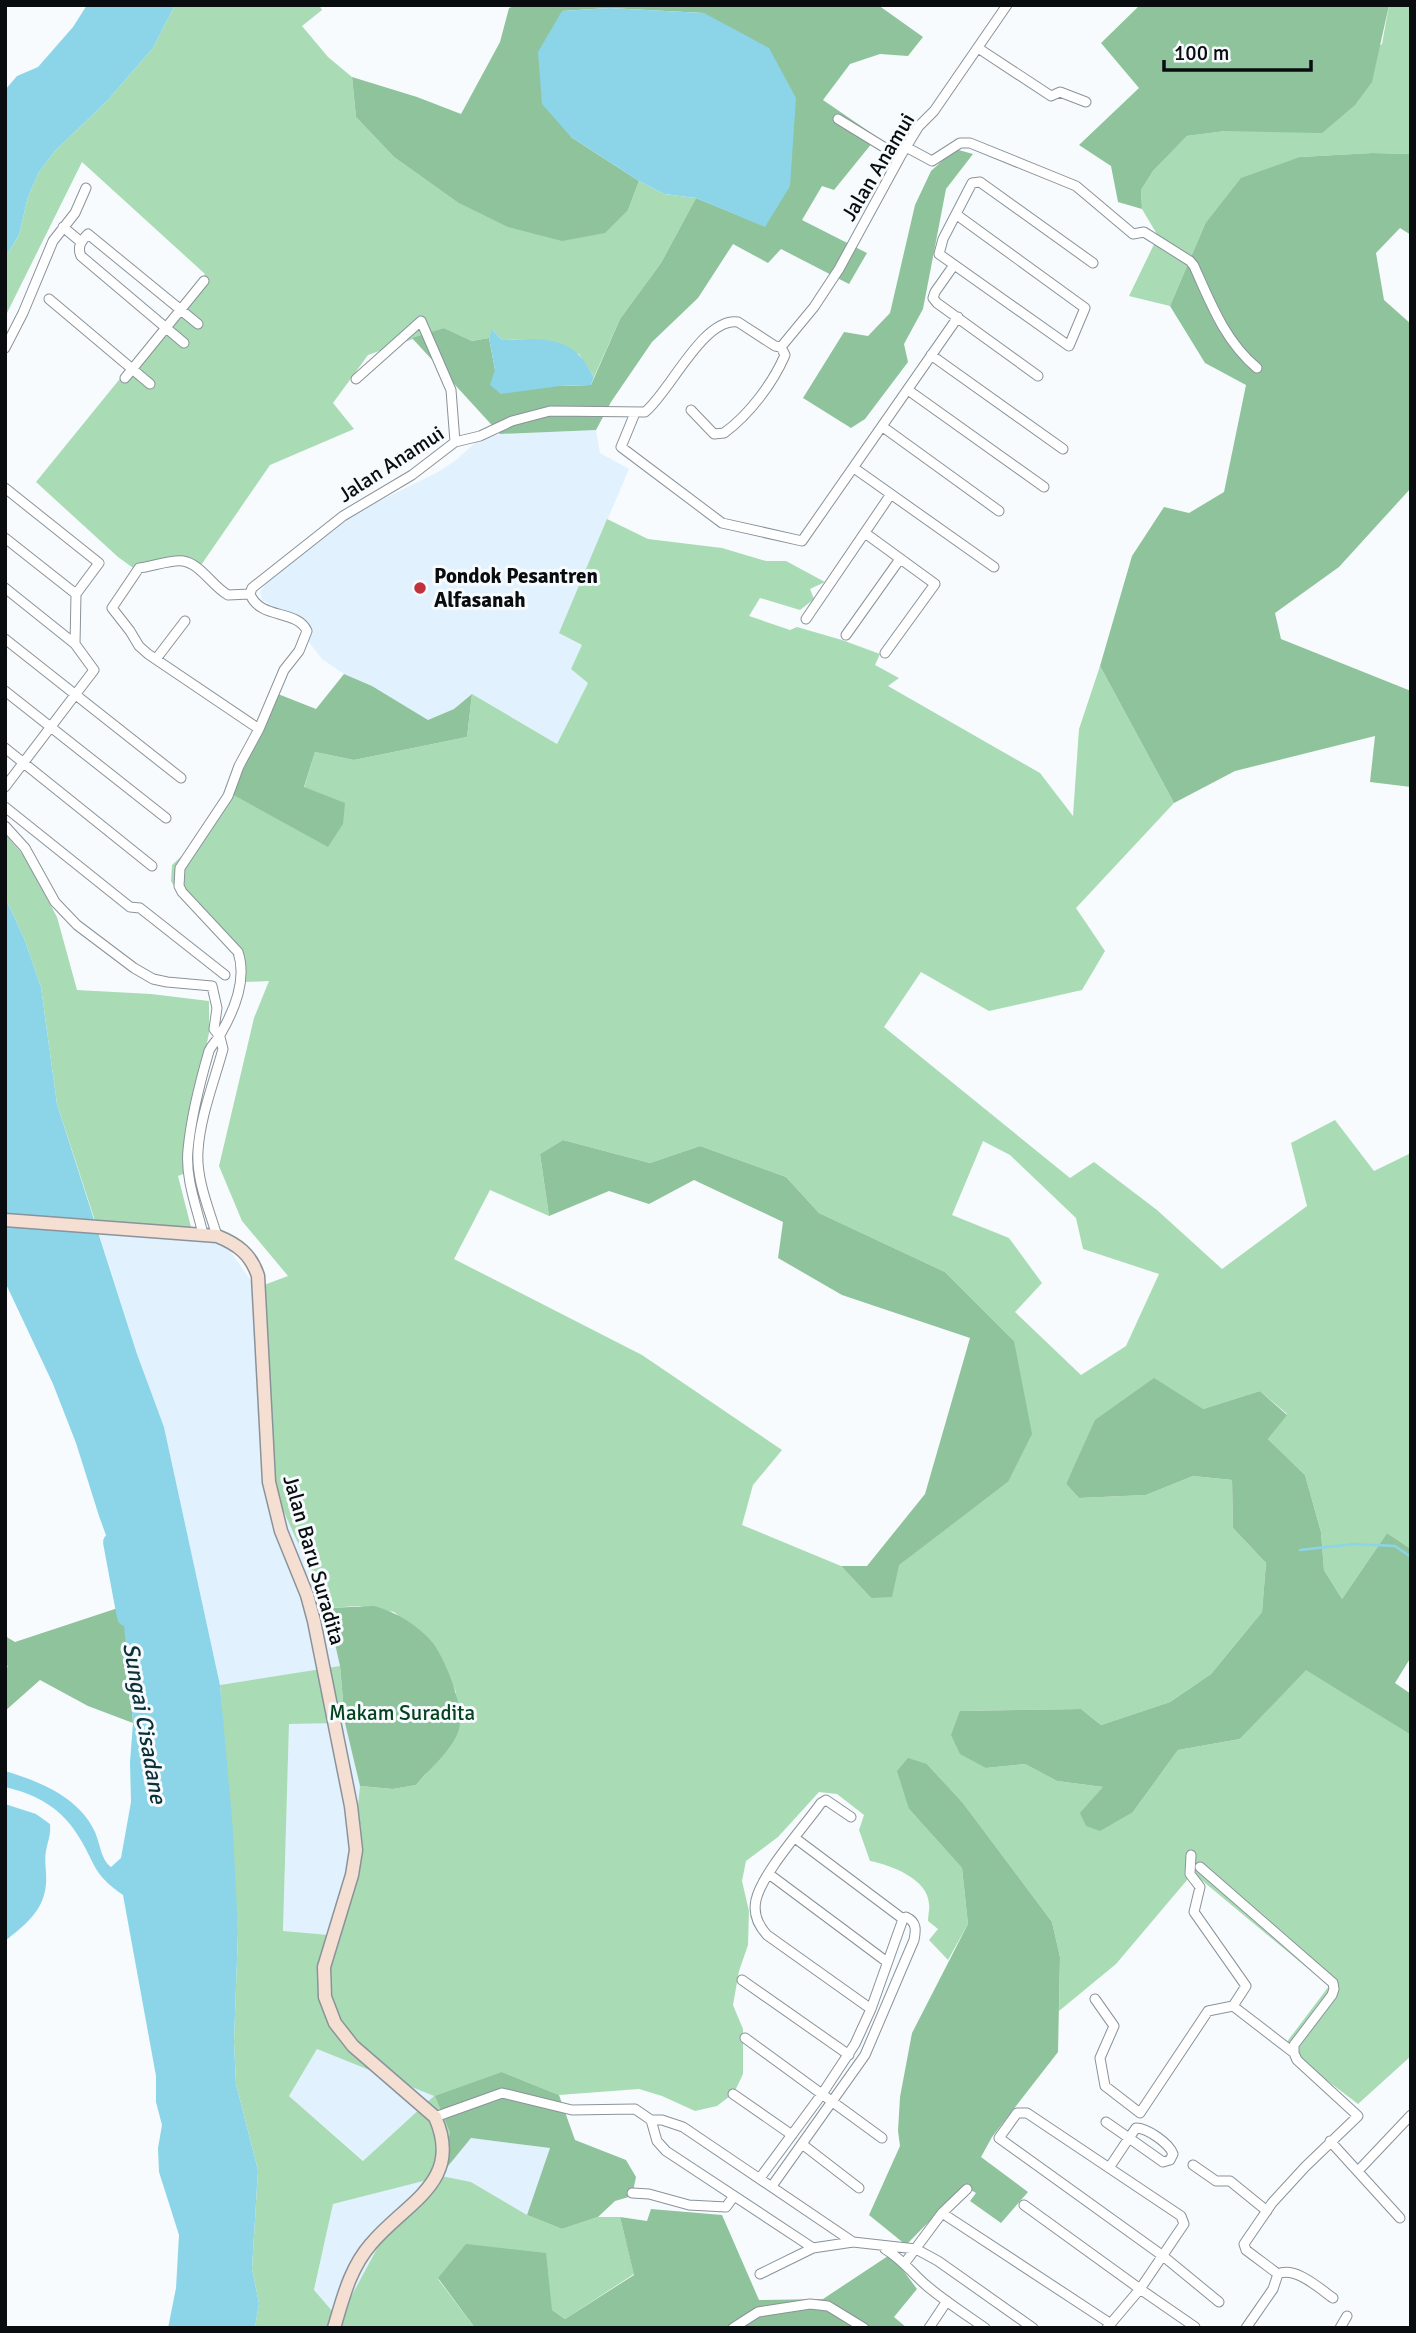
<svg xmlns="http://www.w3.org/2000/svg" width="1416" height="2333" font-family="Signika,sans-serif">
  <rect width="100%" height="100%" fill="#f7fbfe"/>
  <path fill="#e1f1fe" d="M 596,430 L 600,453 L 629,469 L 560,632 L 583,645 L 588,683 L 557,744 L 472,694 L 454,709 L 428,720 L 372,686 L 344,674 L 322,659 L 308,641 L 306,624 L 300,617 L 275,607 L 262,600 L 260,592 L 265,585 L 317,539 L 361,510 L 438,472 L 456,460 L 477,441 L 500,434 Z
    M 97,1227 L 191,1227 L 226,1245 L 256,1288 L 263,1465 L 327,1608 L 340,1666 L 220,1685 L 164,1427 L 137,1354 Z
    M 345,1723 L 360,1786 L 353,1855 L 329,1935 L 283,1932 L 289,1724 Z
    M 317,2049 L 435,2096 L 364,2161 L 289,2096 Z
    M 471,2138 L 550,2148 L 527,2215 L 471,2182 L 387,2230 L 339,2319 L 314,2291 L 333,2204 L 440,2176 Z"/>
  <path fill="#a9dcb5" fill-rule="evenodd" d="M 175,5 L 319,5 L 322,10 L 302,26 L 328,57 L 352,77 L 356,117 L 394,157 L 457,202 L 628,210 L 639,181 L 664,194 L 696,198 L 661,263 L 620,319 L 594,377 L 579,354 L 524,339 L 502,340 L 493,330 L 489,338 L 472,341 L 444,328 L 368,355 L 333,403 L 354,429 L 270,465 L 197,571 L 180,557 L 136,570 L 118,557 L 36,482 L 205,274 L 82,162 L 5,317 L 5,258 L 19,235 L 28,197 L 39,172 L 55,151 L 107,101 L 153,48 Z
    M 1389,5 L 1411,6 L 1411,154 L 1372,153 L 1300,157 L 1205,224 L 1170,306 L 1129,296 L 1158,236 L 1142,209 L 1141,190 L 1153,171 L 1187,136 L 1225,131 L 1382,44 Z
    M 607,519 L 648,539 L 722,548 L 766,561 L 786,561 L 825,582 L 810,589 L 814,599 L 800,610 L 760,598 L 749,616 L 790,630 L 797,627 L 842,640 L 880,654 L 875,665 L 899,678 L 888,686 L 1040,773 L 1073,816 L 1079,729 L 1100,666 L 1174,803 L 1076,908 L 1105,951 L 1082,990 L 989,1011 L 921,972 L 884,1027 L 1070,1178 L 1094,1162 L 1157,1210 L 1222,1269 L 1307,1206 L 1291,1143 L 1335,1120 L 1374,1171 L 1411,1153 L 1411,1549 L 1387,1533 L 1342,1599 L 1324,1570 L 1321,1532 L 1305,1475 L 1268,1439 L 1287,1414 L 1260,1391 L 1203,1409 L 1079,1458 L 1066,1484 L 1079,1498 L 1146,1495 L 1193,1476 L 1232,1480 L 1233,1528 L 1266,1563 L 1262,1612 L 1211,1674 L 1170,1702 L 1101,1725 L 1081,1709 L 961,1711 L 986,1768 L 1025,1764 L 1057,1781 L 1103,1787 L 1133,1812 L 1178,1750 L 1240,1739 L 1306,1669 L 1411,1735 L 1411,2056 L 1358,2104 L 1283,2047 L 1329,1986 L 1193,1873 L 1116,1964 L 1059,2011 L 1060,1957 L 1052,1922 L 963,1803 L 927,1764 L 909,1809 L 962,1868 L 968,1924 L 948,1960 L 929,1940 L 938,1929 L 928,1921 C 928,1915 930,1909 929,1904 C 928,1879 891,1865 870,1861 L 859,1830 L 864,1815 L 837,1794 L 819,1792 L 778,1837 L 746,1861 L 742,1881 L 749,1911 L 748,1945 L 739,1971 L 733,2005 L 743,2029 L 743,2074 L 734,2093 L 717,2106 L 695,2111 L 662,2096 L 639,2089 L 559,2095 L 502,2072 L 450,2132 L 441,2176 L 471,2182 L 527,2215 L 562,2229 L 598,2217 L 620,2217 L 634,2274 L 565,2319 L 552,2310 L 438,2279 L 475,2328 L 255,2328 L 259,2303 L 252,2269 L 258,2170 L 236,2084 L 234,2042 L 238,1932 L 220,1685 L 340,1666 L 345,1723 L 289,1724 L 283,1931 L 329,1935 L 353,1855 L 360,1786 L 393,1789 L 416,1785 L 445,1752 L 456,1692 L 433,1644 L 394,1612 L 359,1606 L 327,1608 L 263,1465 L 256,1288 L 288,1276 L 242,1221 L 219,1166 L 254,1018 L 269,981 L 245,982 L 242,959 L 177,891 L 171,881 L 172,865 L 211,829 L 232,794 L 304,788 L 315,752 L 354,760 L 467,737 L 472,694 L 557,744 L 588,683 L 571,669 L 582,645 L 559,633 ZM 563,1140 L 650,1163 L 700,1146 L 786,1177 L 819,1213 L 945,1272 L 1014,1341 L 1008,1482 L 898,1565 L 871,1598 L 841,1566 L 742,1525 L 753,1485 L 782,1450 L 642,1355 L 454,1259 L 490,1190 L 549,1216 L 540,1154 ZM 983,1141 L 1010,1155 L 1076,1218 L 1083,1249 L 1159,1274 L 1126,1346 L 1081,1375 L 1015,1312 L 1042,1283 L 1009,1238 L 952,1215 ZM 317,2049 L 434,2096 L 363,2161 L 289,2096 ZM 439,2177 L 387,2230 L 339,2319 L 314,2290 L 333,2204 Z
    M 5,834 L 25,857 L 57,917 L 77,990 L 151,994 L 209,1001 L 209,1033 L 188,1136 L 186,1173 L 178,1176 L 191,1227 L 97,1227 L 57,1104 L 41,987 L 24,938 L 5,897 Z"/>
  <path fill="#8fc39b" d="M 517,5 L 878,5 L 923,37 L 908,56 L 880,54 L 850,64 L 823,100 L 877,137 L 834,190 L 822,186 L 802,220 L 867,253 L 849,284 L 781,249 L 768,263 L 733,244 L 698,298 L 652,342 L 611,402 L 596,430 L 500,434 L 412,338 L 444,328 L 472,341 L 489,338 L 495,370 L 560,386 L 591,385 L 620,319 L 661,263 L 696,198 L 764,226 L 704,13 L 609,8 L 562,11 L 571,137 L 639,181 L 628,210 L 605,233 L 562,241 L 508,227 L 457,202 L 394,157 L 356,117 L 352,77 L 417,97 L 461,114 L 500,42 L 509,8 Z
    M 1140,5 L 1389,5 L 1372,82 L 1355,105 L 1322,133 L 1225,131 L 1187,136 L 1153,171 L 1141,190 L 1142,209 L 1118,202 L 1111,166 L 1079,145 L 1139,88 L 1101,43 Z
    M 955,149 L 973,154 L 946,189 L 923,309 L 904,344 L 908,362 L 865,419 L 851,428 L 803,398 L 844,332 L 868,336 L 890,313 L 915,205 L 931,171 Z
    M 1372,153 L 1411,154 L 1411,235 L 1400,228 L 1376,253 L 1384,300 L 1411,324 L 1411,488 L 1339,567 L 1275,613 L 1281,639 L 1411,691 L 1411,787 L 1370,782 L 1375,736 L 1235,771 L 1174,803 L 1100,666 L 1132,556 L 1164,507 L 1189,513 L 1224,492 L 1246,385 L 1205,363 L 1170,306 L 1205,224 L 1241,178 L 1300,157 Z
    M 344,674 L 372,686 L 428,720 L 454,709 L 472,694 L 467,737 L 354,760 L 315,752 L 304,787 L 345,803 L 343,824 L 328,847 L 232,794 L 278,694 L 316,709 Z
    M 563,1140 L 650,1163 L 700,1146 L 786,1177 L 819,1213 L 945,1272 L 1014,1341 L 1032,1434 L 1008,1482 L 899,1565 L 892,1597 L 871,1598 L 841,1566 L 867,1566 L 925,1494 L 970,1338 L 842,1295 L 778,1258 L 783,1222 L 694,1180 L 649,1204 L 609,1191 L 549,1216 L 540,1154 Z
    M 1154,1378 L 1203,1409 L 1260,1391 L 1287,1415 L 1268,1439 L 1305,1475 L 1321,1532 L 1324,1570 L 1342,1599 L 1387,1533 L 1411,1549 L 1411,1657 L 1395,1683 L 1411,1694 L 1411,1735 L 1306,1670 L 1240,1739 L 1178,1750 L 1133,1812 L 1100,1831 L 1086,1826 L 1080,1813 L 1103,1787 L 1057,1781 L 1025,1764 L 986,1768 L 960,1754 L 951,1735 L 960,1711 L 1081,1709 L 1101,1725 L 1170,1702 L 1211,1674 L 1262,1612 L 1266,1563 L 1233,1528 L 1232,1480 L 1193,1476 L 1146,1495 L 1079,1498 L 1066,1484 L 1095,1420 Z
    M 124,1606 L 133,1723 L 88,1706 L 40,1680 L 5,1711 L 5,1670 L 8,1666 L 5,1665 L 5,1636 L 15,1642 Z
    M 374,1606 C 396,1612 418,1625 433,1643 C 446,1661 465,1708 459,1729 C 453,1750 430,1768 416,1785 L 393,1789 L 360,1786 L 345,1723 L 340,1666 L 327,1608 Z
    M 908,1758 L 927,1764 L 963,1803 L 1052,1922 L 1060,1957 L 1058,2052 L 992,2137 L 981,2157 L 1028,2192 L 1001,2223 L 970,2201 L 976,2193 L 964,2186 L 906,2245 L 869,2215 L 900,2146 L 898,2131 L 900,2097 L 912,2033 L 968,1924 L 962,1868 L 909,1809 L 897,1771 Z
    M 502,2072 L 559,2095 L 575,2140 L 626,2160 L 636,2177 L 632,2196 L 615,2201 L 598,2217 L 562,2229 L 527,2215 L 550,2148 L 471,2138 L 440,2176 L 450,2132 L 435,2096 Z
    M 651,2209 L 722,2215 L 759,2300 L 823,2299 L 888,2256 L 897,2262 L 917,2289 L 894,2317 L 907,2328 L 475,2328 L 438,2278 L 466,2244 L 546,2253 L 552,2310 L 565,2319 L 634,2275 L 620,2217 L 647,2221 Z"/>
  <path fill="#8cd5e9" d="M 87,5 L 175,5 L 153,48 L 107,101 L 55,151 L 39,172 L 28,197 L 19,235 L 5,258 L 5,90 L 17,76 L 38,67 L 73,27 Z
    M 609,8 L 704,13 L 769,48 L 796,98 L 790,186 L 765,227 L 696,198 L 664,194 L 639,181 L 571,137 L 542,104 L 538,52 L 562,11 Z
    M 492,329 L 502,340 C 527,339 559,335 578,354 C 585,360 589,370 594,377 L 591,385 L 560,386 L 501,394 L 490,385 L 495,370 L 489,338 Z
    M 5,897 L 24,938 L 41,987 L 57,1104 L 137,1354 L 164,1427 L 220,1685 L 233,1830 L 238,1932 L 234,2042 L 236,2084 L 258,2170 L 252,2269 L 259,2303 L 255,2328 L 168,2328 L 176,2288 L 179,2235 L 159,2172 L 158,2148 L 162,2125 L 156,2102 L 156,2076 L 123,1895 C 91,1873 96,1863 77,1834 C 60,1807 35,1794 5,1787 L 5,1771 C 39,1781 79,1797 95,1832 C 100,1843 101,1860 111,1867 L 121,1858 L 131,1802 L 130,1762 L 133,1723 L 119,1571 L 99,1516 L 76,1443 L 53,1384 L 5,1282 Z
    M 5,1804 L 36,1814 L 50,1824 C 51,1835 48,1840 46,1851 C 44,1861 47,1873 46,1884 C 44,1911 24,1926 5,1941 Z"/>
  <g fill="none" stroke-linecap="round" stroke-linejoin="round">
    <path stroke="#8cd5e9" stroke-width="2.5" d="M 1300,1550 L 1354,1544 L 1395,1546 L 1411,1557"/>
    <path stroke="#8cd5e9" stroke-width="18" d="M 112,1542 L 126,1617"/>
    <defs>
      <path id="minor" d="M 978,48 L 1051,96 L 1060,92 L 1086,102
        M 838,119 L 900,157
        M 906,147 L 932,161 L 960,143 L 970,143 L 1076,186 L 1133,234 L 1144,232 L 1190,261 L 1194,266 C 1211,304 1225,341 1257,368
        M 957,215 L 1085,308 L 1069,346 L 939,254 L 943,239 L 972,183 L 980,182 L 1093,263
        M 63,227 L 81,242
        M 954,265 L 935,292 L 933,298 L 937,303 L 1038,376
        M 49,299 L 150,384
        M 184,343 L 81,256 C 77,247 81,241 88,234 L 198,324
        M 5,348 L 23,313 L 53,241 L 75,213 L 86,188
        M 931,355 L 1063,449
        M 125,378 L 204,281
        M 356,379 L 421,321 L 451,390 L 455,442
        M 908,390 L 1044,487
        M 691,410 L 714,434 L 724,433 C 749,415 773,383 785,355 L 781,347
        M 635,413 L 621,447 L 722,523 L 802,541 L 958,317
        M 883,427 L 999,511
        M 854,468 L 994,567
        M 5,488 L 99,563 L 76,594 L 75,644 L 94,670 L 5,787
        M 865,533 L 935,584 L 885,653
        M 5,538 L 76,594
        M 5,588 L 75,644
        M 250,594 L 252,588 L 343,516 L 412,475 L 455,442 L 480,436 L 512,421 L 550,411 L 645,412 C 670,392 703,317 738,322 L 775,346 L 781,347 L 814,307 L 839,269 L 900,157 L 919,126 L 934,111 L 1007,5
        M 250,594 L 228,595 C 212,586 201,564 183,561 C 172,559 151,567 139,568 L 112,608 L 130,631 L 139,646 L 148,654 L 259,729
        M 806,619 L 891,494
        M 846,635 L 900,559
        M 5,639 L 181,778
        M 156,659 L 185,621
        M 5,691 L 166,818
        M 5,748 L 152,866
        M 5,807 L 130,907 L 140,908 L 225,975
        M 5,826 L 25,848 L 55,902 L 77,925 L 134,968 L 153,979 L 167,982 L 212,986 L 217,1008 L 214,1029 L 220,1037 L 223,1049 C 214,1082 200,1117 198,1151 C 196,1179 209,1209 217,1236
        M 203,1234 C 197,1208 185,1178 188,1150 C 191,1117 200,1082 209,1051 C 212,1044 218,1040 221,1033 C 235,1009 247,979 238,952 L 182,892 L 179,886 L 180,868 L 228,796 L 239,766 L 259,729 L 284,670 L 299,651 L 307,631 C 297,609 260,620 250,594
        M 851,1817 L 826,1800 L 821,1803 C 804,1827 762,1873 756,1900 C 753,1913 758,1925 767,1935 L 871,2009
        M 795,1838 L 903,1919
        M 1191,1855 L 1190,1874 L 1200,1887 L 1194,1912 L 1246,1986 L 1233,2006 L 1294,2053 L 1297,2060 L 1358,2116 L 1305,2167 L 1272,2203 L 1244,2244 L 1246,2250 L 1278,2274 L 1273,2289 L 1246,2328
        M 1200,1867 L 1333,1983 L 1334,1989 L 1332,1995 L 1294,2045 L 1294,2053
        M 769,1874 L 887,1962
        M 742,1980 L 849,2055
        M 1095,1999 L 1114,2026 L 1100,2058 L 1105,2086 L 1140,2113 L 1208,2011 L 1233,2006
        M 745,2038 L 882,2138
        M 733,2094 L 792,2135
        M 435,2117 L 502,2093 L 572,2110 L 635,2109 L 651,2120 L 657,2141 L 666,2151 L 813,2248
        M 651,2120 L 662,2120 L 683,2127 L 853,2242
        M 1106,2122 L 1129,2138 L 1136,2128 C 1147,2128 1169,2143 1173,2154 L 1170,2160 L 1163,2162 L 1129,2138 L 1109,2168
        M 1330,2141 L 1400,2218
        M 802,2144 L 859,2188
        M 1193,2165 L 1216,2181 L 1230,2181 L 1267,2211
        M 1358,2171 L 1411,2115
        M 760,2178 L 822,2094 L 855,2044 L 871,2009 L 903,1919 L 906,1917 C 917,1922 916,1930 914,1940 L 865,2055 L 772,2186
        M 632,2193 L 649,2194 L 689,2205 L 726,2207 L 734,2196
        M 1024,2205 L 1140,2289 L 1107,2328
        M 942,2213 L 1111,2324
        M 885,2249 C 902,2259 912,2273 927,2286 C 945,2301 965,2314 985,2328
        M 904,2264 L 942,2213 L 967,2189
        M 760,2274 L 813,2248 L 853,2242 L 916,2249 L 938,2261 L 1033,2328
        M 1278,2274 C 1295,2266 1319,2288 1333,2298
        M 1195,2327 L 1140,2289 L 1184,2224 L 1181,2216 L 1027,2113 L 1017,2113 L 999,2138 L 1163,2256 L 1219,2302
        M 733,2328 L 758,2312 L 810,2304 L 828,2306 L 864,2328
        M 929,2328 L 947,2301
        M 1340,2328 L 1347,2316"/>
      <path id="secondary" d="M 5,1220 L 217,1236 C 237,1244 251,1254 258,1276 L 269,1482 L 281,1531 L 307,1595 L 314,1621 L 351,1806 L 356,1850 L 352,1875 L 324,1967 L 325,1997 L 335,2023 L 353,2046 L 435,2117 C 464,2182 406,2202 371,2244 C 350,2268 343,2298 334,2328"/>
    </defs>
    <use href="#minor" stroke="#8a939a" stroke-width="11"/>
    <use href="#secondary" stroke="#8a939a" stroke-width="15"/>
    <use href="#minor" stroke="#fff" stroke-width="9"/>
    <use href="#secondary" stroke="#f5ded2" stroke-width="12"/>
  </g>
  <circle fill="#c2323c" stroke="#f7fbfe" stroke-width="2.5" cx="420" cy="588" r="7"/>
  <g text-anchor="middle" stroke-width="6" stroke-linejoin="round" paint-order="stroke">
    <g font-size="21" fill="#0a0d0f" stroke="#f7fbfe">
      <text transform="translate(878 167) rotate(-59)" y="7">Jalan Anamui</text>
      <text transform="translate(391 464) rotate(-33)" y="7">Jalan Anamui</text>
      <text transform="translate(314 1560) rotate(74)" y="7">Jalan Baru Suradita</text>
    </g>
    <g font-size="21" font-weight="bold" fill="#0a0d0f" stroke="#f7fbfe" text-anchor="start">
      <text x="434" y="583">Pondok Pesantren<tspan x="434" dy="24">Alfasanah</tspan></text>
    </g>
    <g font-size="21" fill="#04431e" stroke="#f7fbfe">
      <text x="402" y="1720">Makam Suradita</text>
    </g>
    <g font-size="23" font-style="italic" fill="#0b3038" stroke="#f7fbfe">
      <text transform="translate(145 1723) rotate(80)" y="8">Sungai Cisadane</text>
    </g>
  </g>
  <rect width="1416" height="2333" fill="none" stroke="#0a0d0f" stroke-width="14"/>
  <path d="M1164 60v10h147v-10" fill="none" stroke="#0a0d0f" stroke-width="3.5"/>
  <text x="1174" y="60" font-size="21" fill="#0a0d0f" stroke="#f7fbfe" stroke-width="5" paint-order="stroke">100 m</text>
</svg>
